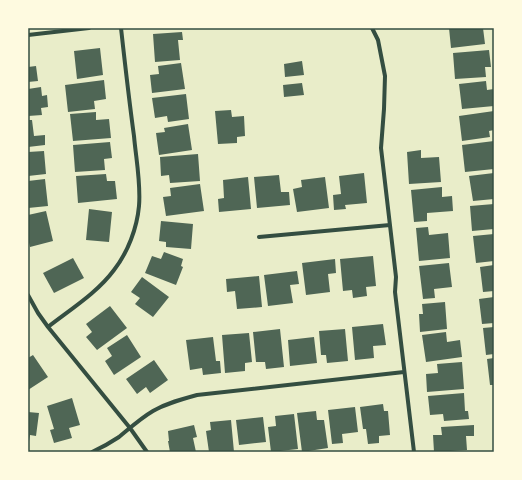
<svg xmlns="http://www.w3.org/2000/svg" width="522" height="480" font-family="Bitter,serif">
  <rect width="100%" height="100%" fill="#e9edc9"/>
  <path fill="#4f6655" d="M 449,28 L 476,28 L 476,29 L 483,28 L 485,44 L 451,48 Z
    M 182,32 L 183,40 L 178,40 L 180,60 L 155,62 L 153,34 Z
    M 100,48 L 103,75 L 77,79 L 74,51 Z
    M 489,50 L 491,67 L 485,67 L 486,77 L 455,79 L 453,53 Z
    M 302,61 L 304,75 L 285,77 L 284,64 Z
    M 181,63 L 185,89 L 152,93 L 150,75 L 159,74 L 158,66 Z
    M 36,66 L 38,81 L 28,82 L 28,67 Z
    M 104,80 L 106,99 L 94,101 L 95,109 L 68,112 L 65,85 Z
    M 486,81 L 487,90 L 494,89 L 494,106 L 462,109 L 459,84 Z
    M 302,83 L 304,95 L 284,97 L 283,85 Z
    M 41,87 L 42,96 L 47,95 L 48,107 L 41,108 L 42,115 L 28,116 L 28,89 Z
    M 186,94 L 189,119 L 168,122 L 167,116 L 155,118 L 152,98 Z
    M 231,110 L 232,117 L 244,116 L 245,136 L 237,137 L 237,143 L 218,144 L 215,111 Z
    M 494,111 L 494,130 L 489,131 L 490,137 L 462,141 L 459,116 Z
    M 96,112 L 96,120 L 109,119 L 111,138 L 73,141 L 70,114 Z
    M 28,120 L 32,120 L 34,136 L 45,135 L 45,145 L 28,147 Z
    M 188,124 L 192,150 L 159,155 L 156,133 L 165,132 L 164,128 Z
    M 494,141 L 494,169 L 465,172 L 462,145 Z
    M 110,142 L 112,158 L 104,159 L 105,170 L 75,172 L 73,145 Z
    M 421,150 L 421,158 L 439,157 L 441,182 L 409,184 L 407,152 Z
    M 44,151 L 46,174 L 28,176 L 28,152 Z
    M 198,154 L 200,181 L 170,183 L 169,175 L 161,176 L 160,157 Z
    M 364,173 L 367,203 L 345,205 L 346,209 L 334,210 L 333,195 L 341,194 L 339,176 Z
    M 494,173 L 494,199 L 473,201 L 469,176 Z
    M 106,174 L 107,181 L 115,181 L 117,199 L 78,203 L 76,176 Z
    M 279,175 L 281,192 L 289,192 L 290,205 L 257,208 L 254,177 Z
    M 248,177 L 251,209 L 219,212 L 218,199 L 224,198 L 223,180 Z
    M 325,177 L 329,208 L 297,212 L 293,189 L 302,187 L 301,180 Z
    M 45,179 L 48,206 L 28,208 L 28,181 Z
    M 200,184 L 204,211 L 166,216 L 163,197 L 171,196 L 170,188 Z
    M 442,187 L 442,197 L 452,196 L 453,211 L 427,213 L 427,221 L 414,222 L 411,190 Z
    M 494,204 L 494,229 L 472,231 L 470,206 Z
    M 89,209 L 112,212 L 109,242 L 86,240 Z
    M 46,211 L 53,241 L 30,247 L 28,238 L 28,215 Z
    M 161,221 L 193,224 L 191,249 L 166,247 L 166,242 L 159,241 Z
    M 428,227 L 429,235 L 448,233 L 450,258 L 419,261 L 416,228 Z
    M 494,234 L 494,261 L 476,263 L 473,236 Z
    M 164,252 L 183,259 L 181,266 L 183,267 L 176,285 L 145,273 L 152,256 L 161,259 Z
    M 373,256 L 376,286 L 366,287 L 367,296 L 353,298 L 352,290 L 343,291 L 340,259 Z
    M 73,258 L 84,278 L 54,293 L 43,273 Z
    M 335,259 L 336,273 L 328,274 L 330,292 L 306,295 L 302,263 Z
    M 449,263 L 452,287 L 434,289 L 435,298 L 423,299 L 419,266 Z
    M 494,265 L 494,291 L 483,292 L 480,267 Z
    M 297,271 L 299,284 L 290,285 L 293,303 L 268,306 L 264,275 Z
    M 259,276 L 262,307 L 237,309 L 235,291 L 227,292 L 226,279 Z
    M 142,277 L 169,297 L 153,317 L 135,304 L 140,298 L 131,292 Z
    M 494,297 L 494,323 L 482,324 L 479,299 Z
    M 445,302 L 447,329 L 420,332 L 419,314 L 423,314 L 422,304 Z
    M 110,306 L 127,328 L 97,350 L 86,337 L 92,332 L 86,324 Z
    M 383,324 L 386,345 L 373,346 L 374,358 L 355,360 L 352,327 Z
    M 494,327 L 494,354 L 486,355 L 483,328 Z
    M 280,329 L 284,367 L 266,369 L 265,362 L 256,362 L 253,332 Z
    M 345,329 L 348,361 L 327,363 L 326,355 L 321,355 L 319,331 Z
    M 446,332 L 447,342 L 460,340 L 462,357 L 426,362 L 422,335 Z
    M 249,333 L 252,362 L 245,363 L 245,371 L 225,373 L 222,335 Z
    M 127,335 L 141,357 L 114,375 L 105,361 L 112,356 L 107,348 Z
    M 213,337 L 216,361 L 220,361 L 221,373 L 203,375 L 202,368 L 190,370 L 186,340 Z
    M 314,337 L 317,363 L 290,366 L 288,340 Z
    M 33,355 L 48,377 L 28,390 L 28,358 Z
    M 494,358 L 494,385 L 490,385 L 487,359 Z
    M 154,360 L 168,380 L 150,393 L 146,387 L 137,394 L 126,379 Z
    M 462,362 L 464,389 L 427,392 L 426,374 L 438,373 L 437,364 Z
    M 464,393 L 465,411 L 468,411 L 469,419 L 444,421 L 443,414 L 430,415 L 428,396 Z
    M 72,398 L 80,425 L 69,428 L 72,438 L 54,443 L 50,430 L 54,429 L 47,406 Z
    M 383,404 L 384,411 L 388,411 L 390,435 L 379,436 L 379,443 L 368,444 L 366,429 L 363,429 L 360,407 Z
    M 355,407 L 358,432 L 342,434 L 343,443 L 332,444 L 328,410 Z
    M 316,411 L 317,420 L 324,420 L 328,448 L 302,452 L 297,413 Z
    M 28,412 L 39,413 L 36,436 L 30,435 L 29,441 L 28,441 Z
    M 294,414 L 298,449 L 271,452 L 268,427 L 276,426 L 275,416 Z
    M 263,417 L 266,442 L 239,445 L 236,420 Z
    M 231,420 L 234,452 L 209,452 L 206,431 L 211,430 L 210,422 Z
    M 194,425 L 197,437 L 193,438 L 196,452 L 170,452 L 168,441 L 169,441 L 168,431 Z
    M 474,425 L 474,436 L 466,436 L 467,450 L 434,452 L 433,435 L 442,435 L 441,427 Z"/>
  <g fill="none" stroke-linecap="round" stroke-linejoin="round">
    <path stroke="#344e41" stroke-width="4" d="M 372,28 L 378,40 L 385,76 L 384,109 L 381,148 L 396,277 L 395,292 L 414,452
      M 28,35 L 89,28
      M 259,237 L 390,225
      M 28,295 L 38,313 L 48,327 L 130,428 L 147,452
      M 48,327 C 71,309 97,293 114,270 C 128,252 137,228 139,206 C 141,183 136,159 134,136 C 129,100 125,64 121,28
      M 92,452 C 101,448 110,443 119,437 C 130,428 141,418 153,411 C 167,403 182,399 197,395 L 404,372"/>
  </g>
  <rect width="522" height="480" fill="none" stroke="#fefae0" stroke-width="58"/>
  <rect x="29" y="29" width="464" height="422" fill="none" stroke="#344e41" stroke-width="1.5"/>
</svg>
